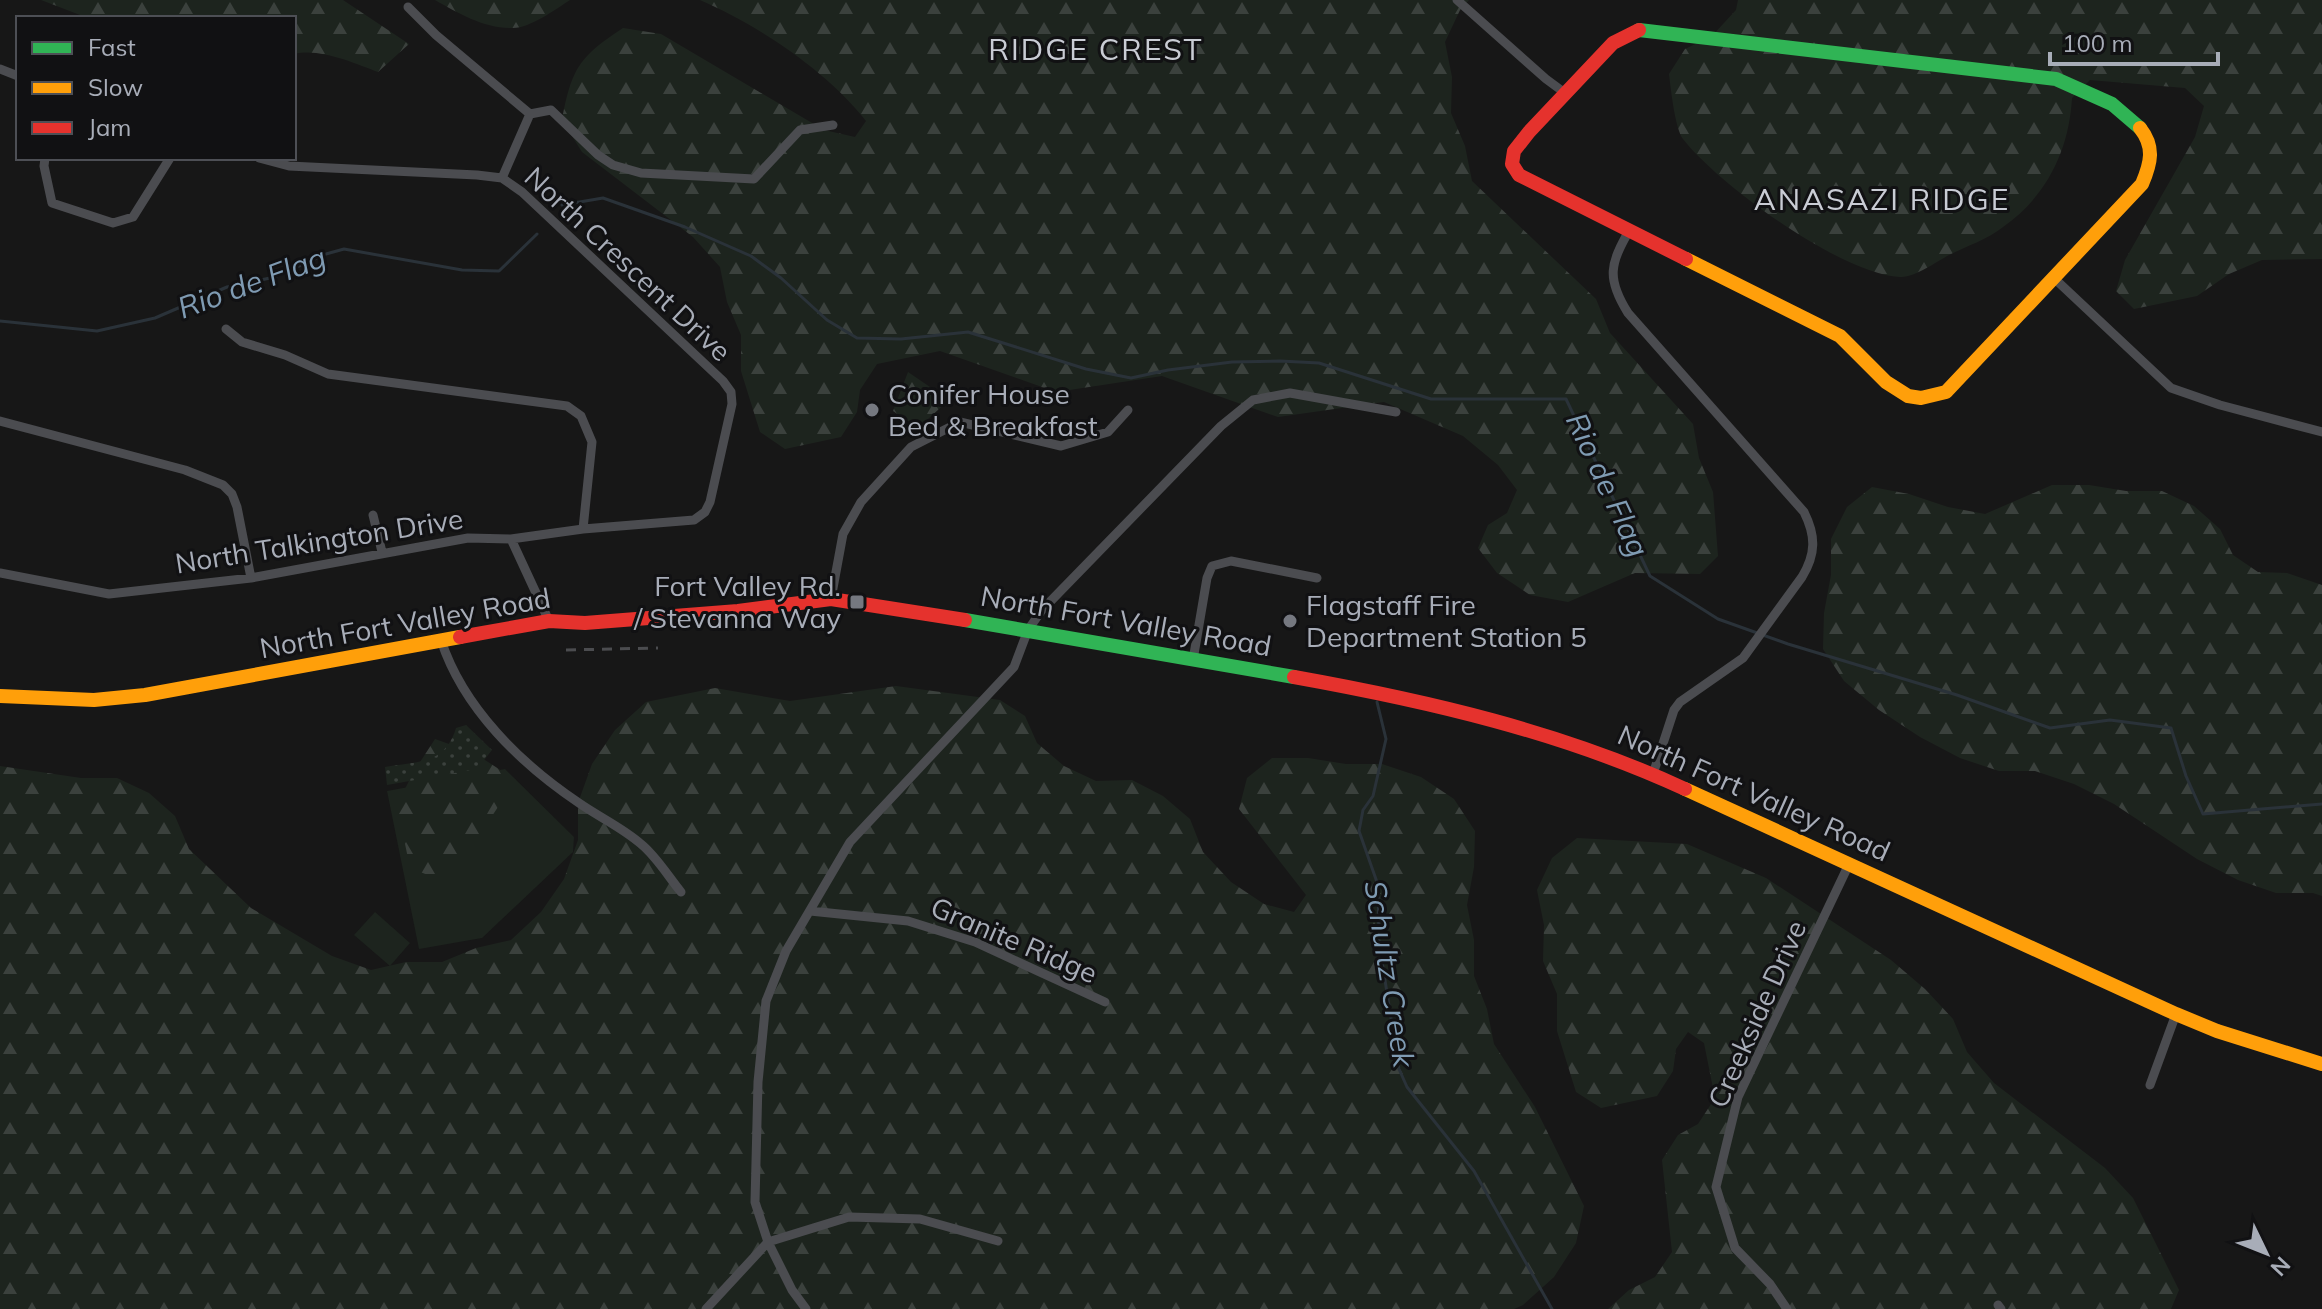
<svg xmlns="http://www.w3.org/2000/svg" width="2322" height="1309" font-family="Mulish,sans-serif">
  <defs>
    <pattern id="forest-firs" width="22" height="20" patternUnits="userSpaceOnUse" patternTransform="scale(2)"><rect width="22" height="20" fill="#1d241e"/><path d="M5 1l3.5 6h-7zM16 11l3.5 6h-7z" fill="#3b413d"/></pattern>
    <pattern id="park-dots" width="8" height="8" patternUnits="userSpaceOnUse" patternTransform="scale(2)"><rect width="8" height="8" fill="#1d241e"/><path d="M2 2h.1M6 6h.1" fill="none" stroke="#3b413d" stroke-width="1.8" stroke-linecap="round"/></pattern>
  </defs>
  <rect width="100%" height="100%" fill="#171717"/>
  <path fill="#1d241e" d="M 505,769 L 574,837 L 573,852 L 482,938 L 419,949 L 387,791 Z
    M 375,912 L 410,943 L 390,966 L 354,935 Z"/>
  <path fill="url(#forest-firs)" d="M 41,0 L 343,0 L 409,44 L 378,72 C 353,63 321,48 294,54 L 294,18 L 88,18 Z
    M 435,0 L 570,0 C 556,9 530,28 513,28 C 485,29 458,13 435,0 Z
    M 700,0 L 1469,0 L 1460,10 L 1445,42 L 1452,77 L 1451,113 L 1465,146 L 1472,181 L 1596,299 L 1610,333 L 1693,424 L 1699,458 L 1713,492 L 1718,556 L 1700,574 L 1635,573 L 1568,602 L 1530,595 L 1497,573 L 1478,548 L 1488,525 L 1507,513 L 1517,490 L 1498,465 L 1463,436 L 1384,402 L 1278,417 L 1162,376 L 1056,392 L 940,351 L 877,364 L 860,390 L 857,412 L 841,437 L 785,449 L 760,432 L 741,371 L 741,335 L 727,302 L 720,267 L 693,237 L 582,152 L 562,120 C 572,68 579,57 623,28 L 661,34 L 824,130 L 855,137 L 866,121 C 827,71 758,25 700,0 Z
    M 1738,0 L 2322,0 L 2322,259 L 2262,260 L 2229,274 L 2197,296 L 2134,309 L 2116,291 L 2125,260 L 2195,137 L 2204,106 L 2185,88 L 2090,80 L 2072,98 C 2069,150 2047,196 2003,227 C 1988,239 1967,246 1949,255 C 1936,262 1914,278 1900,277 C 1841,274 1719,185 1683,139 C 1675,128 1671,90 1669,74 L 1685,49 L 1712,36 L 1736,10 Z
    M 908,372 L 949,400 L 918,428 L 893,411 Z
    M 2052,485 L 2089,485 L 2126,491 L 2162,491 L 2194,506 L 2220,529 L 2233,555 L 2258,572 L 2287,573 L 2322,585 L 2322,896 L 2313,893 L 2276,893 L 2238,880 L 2197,859 L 2114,804 L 2074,784 L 2035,771 L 1999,771 L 1960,758 L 1920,737 L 1879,710 L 1844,681 L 1823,649 L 1824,613 L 1831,575 L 1831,539 L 1847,507 L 1872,487 L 1909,494 L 1948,507 L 1985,514 Z
    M 896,686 L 1000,700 L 1025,716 L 1037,743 L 1064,766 L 1096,781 L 1132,780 L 1163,796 L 1190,819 L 1203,852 L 1231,882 L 1264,904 L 1294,912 L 1306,895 L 1239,809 L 1247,778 L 1272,758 L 1308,758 L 1346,764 L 1382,764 L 1421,777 L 1454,799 L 1475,831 L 1474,867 L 1467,905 L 1474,940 L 1474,976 L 1487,1009 L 1494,1044 L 1535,1107 L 1584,1206 L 1576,1243 L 1554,1277 L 1523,1305 L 1514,1309 L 0,1309 L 0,766 L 81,778 L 117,778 L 149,793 L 175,816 L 189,849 L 251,908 L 332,956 L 371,970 L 406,962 L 442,962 L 476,948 L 511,940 L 541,912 L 564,879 L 578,840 L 578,803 L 592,764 L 615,730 L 646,702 L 715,688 L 790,701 Z
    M 435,739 L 474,753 L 516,780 L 460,864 L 433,877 L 410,868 L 397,805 L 413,773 Z
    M 1577,838 L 1687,844 L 1766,878 L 1891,960 L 1925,989 L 1953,1019 L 1967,1052 L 1994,1083 L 2105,1168 L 2133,1198 L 2179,1290 L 2171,1309 L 1608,1309 L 1629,1290 L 1655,1277 L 1672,1252 L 1662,1160 L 1678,1135 L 1698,1124 L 1715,1098 L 1704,1043 L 1688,1032 L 1676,1049 L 1673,1071 L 1657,1096 L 1601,1108 L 1576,1092 L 1557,1031 L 1557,994 L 1543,961 L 1544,925 L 1537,890 L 1552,858 Z"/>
  <path fill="url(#park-dots)" d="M 466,725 L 492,750 L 477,769 L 387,785 L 385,767 C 418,761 445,765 456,728 Z"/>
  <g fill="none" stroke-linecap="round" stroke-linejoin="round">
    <path stroke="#2a3239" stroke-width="3" d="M 562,205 L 603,198 L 685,227 L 751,256 L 781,278 L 827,320 L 857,338 L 901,339 L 968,332 L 1086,369 L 1131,378 L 1168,370 L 1232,362 L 1280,361 L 1319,363 L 1431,399 L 1566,399 L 1650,576 L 1718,619 L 1788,644 L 1957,695 L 2050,728 L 2110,720 L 2171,728 L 2186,776 L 2203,814 L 2322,804
      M 0,321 L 97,331 L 155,318 L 227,287 L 275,277 L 326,254 L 344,249 L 462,270 L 499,271 L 537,234
      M 1377,702 L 1386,739 L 1373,796 L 1363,810 L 1359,831 L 1378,885 L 1379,942 L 1399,1069 L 1407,1087 L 1474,1171 L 1552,1309"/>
    <path stroke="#4b4c50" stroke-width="9" d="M 1457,0 L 1546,79 L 1565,93
      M 408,7 L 436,35 L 530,114
      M 0,69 L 18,76
      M 45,158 L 44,166 L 52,203 L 113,223 L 133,217 L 170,158
      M 502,178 L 530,114 L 551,110 L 598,155 L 613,165 L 641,173 L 754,179 L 800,130 L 833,125
      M 1630,229 C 1610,264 1606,278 1628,313 L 1804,512 C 1816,536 1816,554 1802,577 L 1743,658 L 1680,702 L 1674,710 L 1653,774
      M 2056,280 L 2171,388 L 2220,405 L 2322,432
      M 226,329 L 242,342 L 285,355 L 328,374 L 567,406 L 581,416 L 592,442 L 583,529
      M 0,421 L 185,470 L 223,485 L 232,494 L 237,507 L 251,578
      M 373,515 L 382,552
      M 511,539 L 549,621
      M 0,573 L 109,594 L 251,578 L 468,538 L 511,539 L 583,529 L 694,520 L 705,512 L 710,502 L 732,404 L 731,392 L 723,381 L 522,192 L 502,178 L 477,175 L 289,166 L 259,158
      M 831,599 L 843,534 L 861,502 L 911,447 L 960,422 L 1061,446 L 1108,432 L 1128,410
      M 441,640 C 463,708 521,764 579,803 C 599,817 623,828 641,844 C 656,856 668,876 681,892
      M 1193,660 L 1207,578 L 1212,566 L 1231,561 L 1317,578
      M 810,911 L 908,921 L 975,942 L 1105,1002
      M 2150,1085 L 2176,1014
      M 1998,1305 L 2001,1309
      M 706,1309 L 768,1242 L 849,1217 L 920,1219 L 998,1241
      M 806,1309 L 792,1290 L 768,1242 L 755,1202 L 758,1082 L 766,1001 L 786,951 L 850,842 L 1014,667 L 1028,630 L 1042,610 L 1221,426 L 1253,400 L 1290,393 L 1396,412
      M 1787,1309 L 1770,1284 L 1735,1248 L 1716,1187 L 1738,1097 L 1850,862"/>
    <path stroke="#30b455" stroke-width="14" d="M 1639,30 L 2056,79 L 2112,104 L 2140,128
      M 965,620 L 1294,677"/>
    <path stroke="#ff9f0a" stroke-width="14" d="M 1686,259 L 1840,336 L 1886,382 L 1908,396 L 1921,398 L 1946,392 L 2142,184 C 2151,163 2155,147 2140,128
      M 0,696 L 94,700 L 145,695 L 460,637
      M 1685,789 L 2176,1014 L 2217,1031 L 2322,1064"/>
    <path stroke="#e5322d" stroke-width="14" d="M 1639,30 L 1613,43 L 1529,132 L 1514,151 L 1512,164 L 1519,175 L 1686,259
      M 460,637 L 549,621 L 585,623 L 738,611 L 831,599 L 965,620
      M 1294,677 C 1428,701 1562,732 1685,789"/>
    <path stroke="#4b4c4f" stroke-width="3" stroke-dasharray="10 8" stroke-linecap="butt" d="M 566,650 L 658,648"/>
  </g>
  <g fill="#757880" stroke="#111113" stroke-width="3">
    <circle cx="872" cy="410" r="8"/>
    <rect x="849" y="594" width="16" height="16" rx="4"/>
    <circle cx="1290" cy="621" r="8"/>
  </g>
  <g text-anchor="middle" stroke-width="6" stroke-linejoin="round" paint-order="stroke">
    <g font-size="28" fill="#a8adb8" stroke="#111113">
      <text transform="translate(628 264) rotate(43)" y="10">North Crescent Drive</text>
      <text transform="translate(319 541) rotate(-9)" y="10">North Talkington Drive</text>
      <text transform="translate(1126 621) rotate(10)" y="10">North Fort Valley Road</text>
      <text transform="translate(405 623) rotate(-10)" y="10">North Fort Valley Road</text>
      <text transform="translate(1754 793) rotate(24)" y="10">North Fort Valley Road</text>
      <text transform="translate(1014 940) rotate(23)" y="10">Granite Ridge</text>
      <text transform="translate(1757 1014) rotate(-66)" y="10">Creekside Drive</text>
    </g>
    <g font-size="28" fill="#a8adb8" stroke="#111113" text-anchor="start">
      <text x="888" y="404">Conifer House<tspan x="888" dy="32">Bed &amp; Breakfast</tspan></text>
      <text x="841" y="596" text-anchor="end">Fort Valley Rd.<tspan x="841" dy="32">/ Stevanna Way</tspan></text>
      <text x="1306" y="615">Flagstaff Fire<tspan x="1306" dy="32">Department Station 5</tspan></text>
    </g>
    <g font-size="30" letter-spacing="2" fill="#c9ccd4" stroke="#111113">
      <text x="1096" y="60">RIDGE CREST</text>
      <text x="1882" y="210">ANASAZI RIDGE</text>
    </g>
    <g font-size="30" font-style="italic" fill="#7f9bb3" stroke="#111113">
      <text transform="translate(252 283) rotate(-20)" y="10">Rio de Flag</text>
      <text transform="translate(1607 485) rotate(65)" y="10">Rio de Flag</text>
      <text transform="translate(1389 974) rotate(81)" y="10">Schultz Creek</text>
    </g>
  </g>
  <rect x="16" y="16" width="280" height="144" fill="#111113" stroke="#4d4f55" stroke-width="2"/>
  <rect x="32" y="42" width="40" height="12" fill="#30b455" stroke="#4d4f55" stroke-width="2"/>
  <text x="88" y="56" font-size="24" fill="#a8adb8">Fast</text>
  <rect x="32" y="82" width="40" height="12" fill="#ff9f0a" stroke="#4d4f55" stroke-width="2"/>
  <text x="88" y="96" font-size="24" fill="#a8adb8">Slow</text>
  <rect x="32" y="122" width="40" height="12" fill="#e5322d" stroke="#4d4f55" stroke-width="2"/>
  <text x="88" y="136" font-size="24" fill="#a8adb8">Jam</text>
  <g transform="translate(2266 1253) rotate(133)" stroke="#111113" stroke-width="6" paint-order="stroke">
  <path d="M0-6L14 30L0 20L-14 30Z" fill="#a8adb8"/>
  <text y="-12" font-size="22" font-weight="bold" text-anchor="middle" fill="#a8adb8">N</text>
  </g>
  <path d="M2050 52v12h168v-12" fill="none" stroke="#a8adb8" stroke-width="4"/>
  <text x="2062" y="52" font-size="24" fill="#a8adb8" stroke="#111113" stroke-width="6" paint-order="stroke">100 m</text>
</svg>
